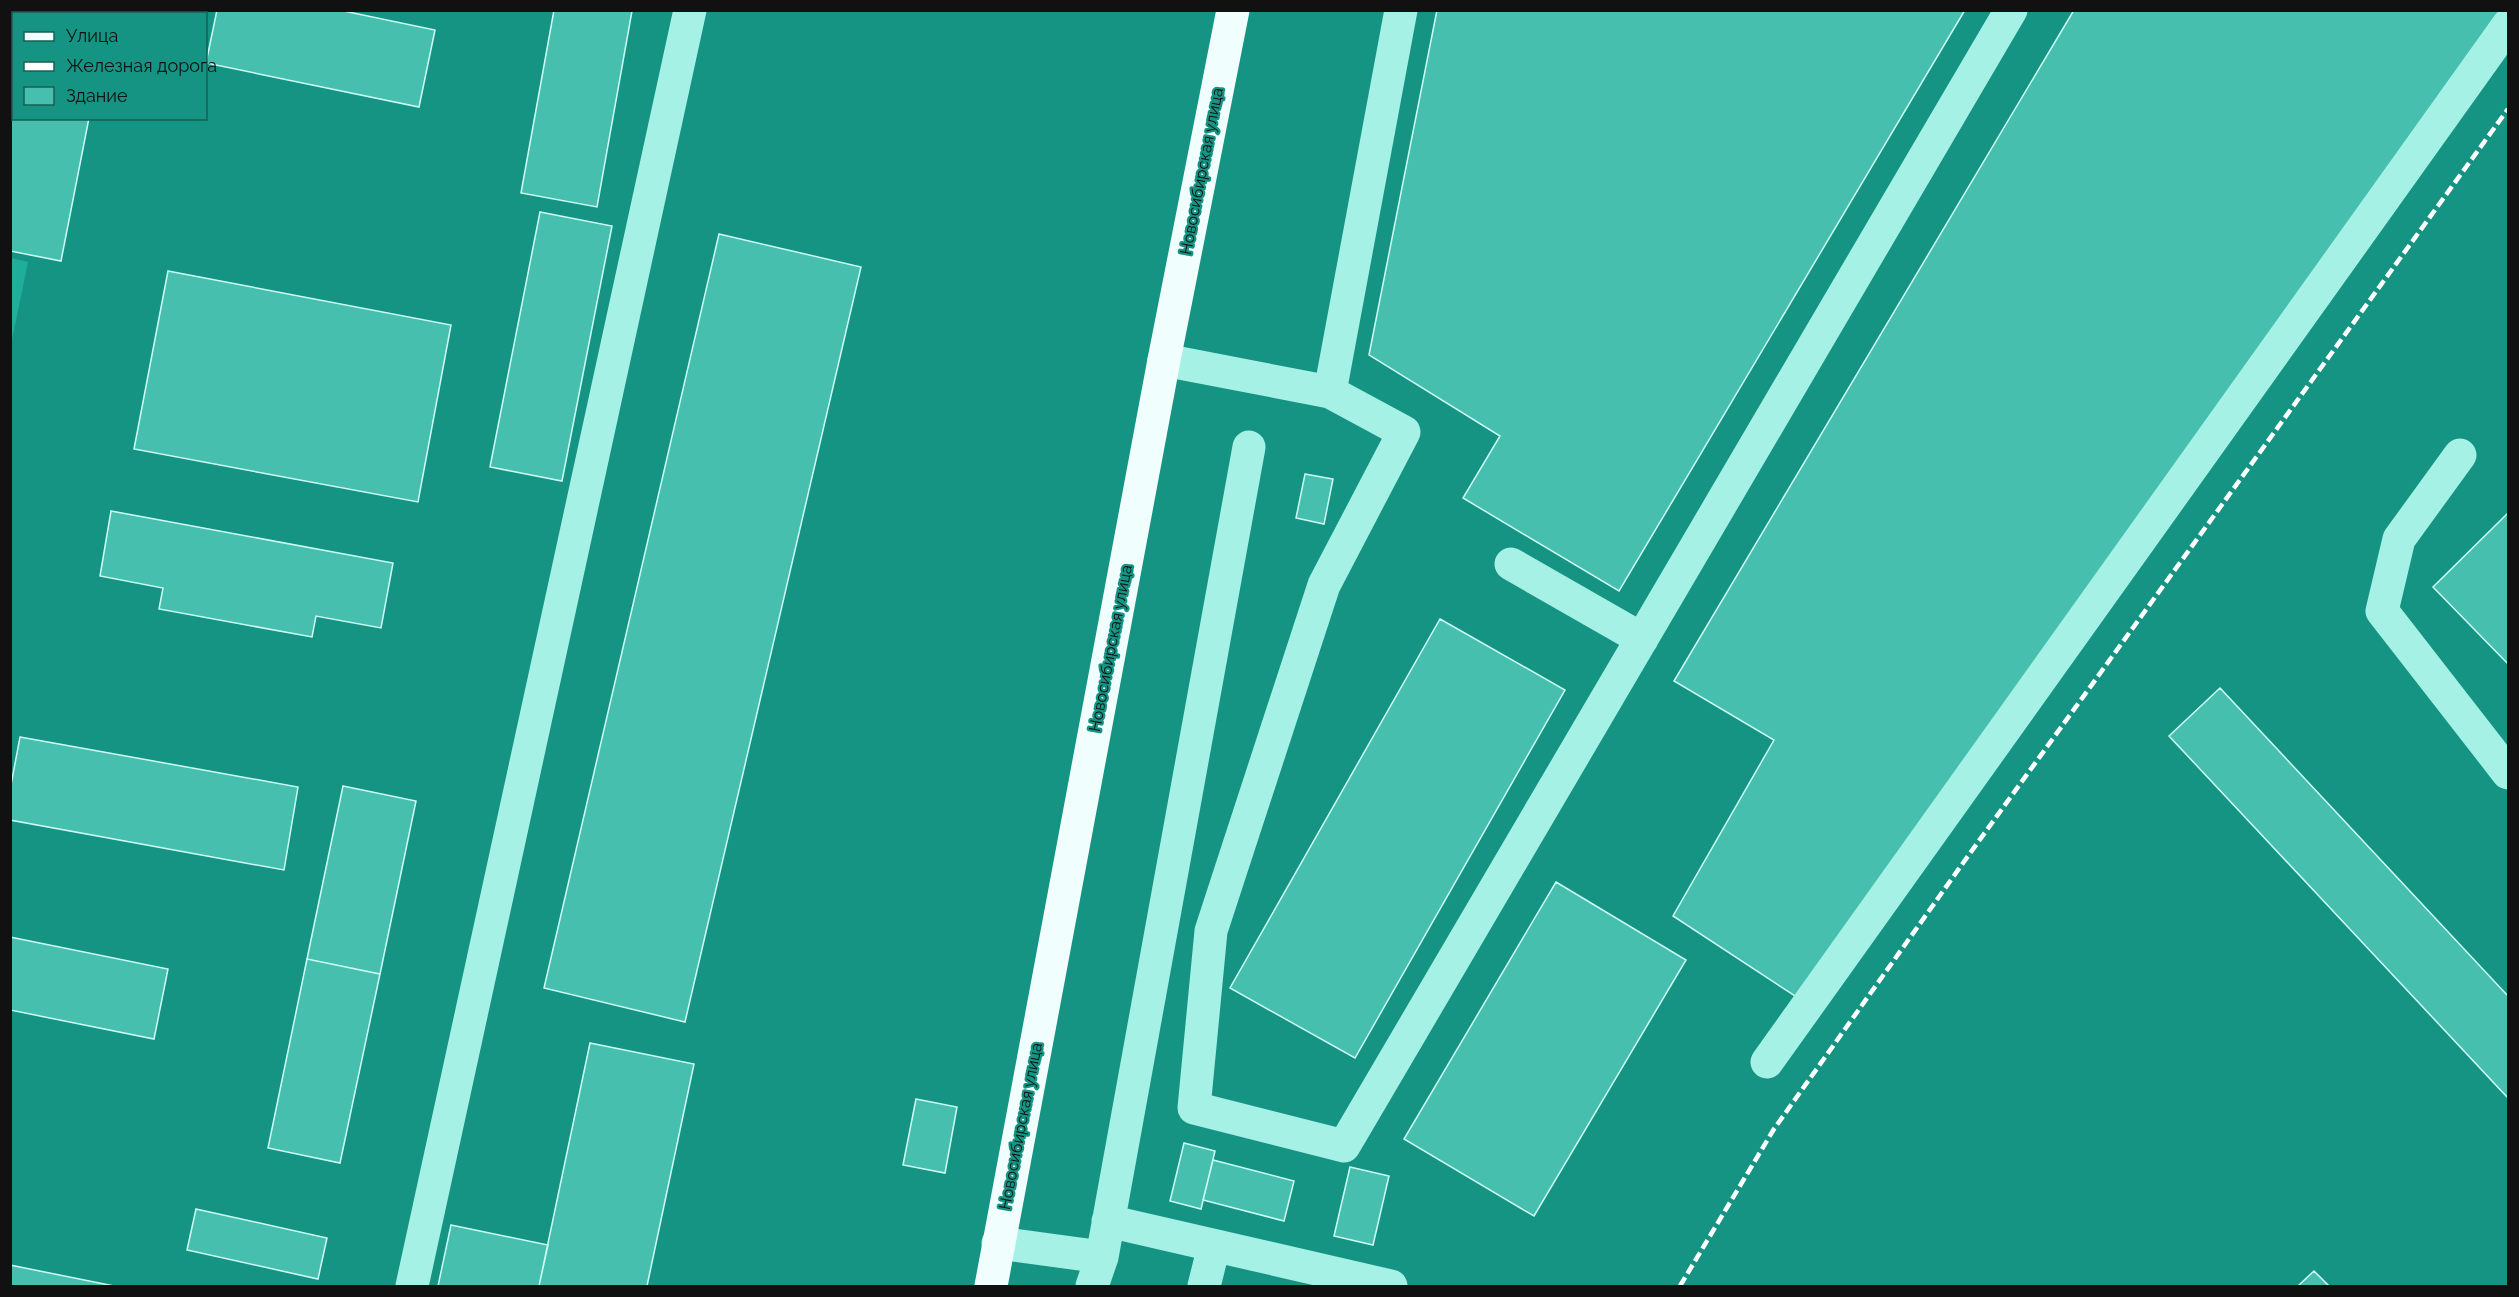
<svg xmlns="http://www.w3.org/2000/svg" width="2519" height="1297" font-family="Raleway,sans-serif">
  <rect width="100%" height="100%" fill="#169483"/>
  <path fill="#1eae99" d="M 11,258 L 28,262 L 11,345 L 10,258 Z"/>
  <path fill="#47bfae" stroke="#cdfcf5" stroke-width="1.5" d="M 217,10 L 339,10 L 435,30 L 419,107 L 206,63 Z
    M 554,10 L 632,11 L 597,207 L 521,193 Z
    M 1437,10 L 1965,10 L 1619,591 L 1463,498 L 1500,436 L 1369,355 Z
    M 2074,10 L 2508,10 L 1798,998 L 1673,916 L 1774,740 L 1674,681 Z
    M 14,95 L 14,118 L 89,118 L 61,261 L 10,251 L 10,110 Z
    M 540,212 L 612,226 L 562,481 L 490,467 Z
    M 719,234 L 861,267 L 685,1022 L 544,988 Z
    M 168,271 L 451,325 L 418,502 L 134,449 Z
    M 1305,474 L 1333,479 L 1324,524 L 1296,518 Z
    M 111,511 L 393,563 L 381,628 L 316,616 L 312,637 L 159,609 L 163,588 L 100,576 Z
    M 2508,513 L 2508,664 L 2433,587 Z
    M 1440,619 L 1565,690 L 1355,1058 L 1230,988 Z
    M 2220,688 L 2508,996 L 2508,1098 L 2169,736 Z
    M 20,737 L 298,787 L 284,870 L 10,820 L 10,790 Z
    M 343,786 L 416,801 L 380,974 L 307,959 Z
    M 1556,882 L 1686,960 L 1534,1216 L 1404,1139 Z
    M 10,937 L 168,969 L 154,1039 L 10,1010 Z
    M 307,959 L 380,974 L 340,1163 L 268,1148 Z
    M 590,1043 L 694,1064 L 647,1286 L 539,1286 Z
    M 916,1099 L 957,1107 L 945,1173 L 903,1165 Z
    M 1184,1143 L 1215,1151 L 1201,1209 L 1170,1201 Z
    M 1213,1160 L 1294,1181 L 1284,1221 L 1203,1200 Z
    M 1350,1167 L 1389,1176 L 1373,1245 L 1334,1236 Z
    M 196,1209 L 327,1238 L 318,1279 L 187,1250 Z
    M 451,1225 L 548,1245 L 539,1286 L 438,1286 Z
    M 10,1265 L 114,1286 L 10,1286 Z
    M 2314,1271 L 2329,1286 L 2298,1286 Z"/>
  <g fill="none" stroke-linecap="round" stroke-linejoin="round">
    <path stroke="#a6f1e6" stroke-width="33" d="M 1164,360 L 1330,392 L 1404,432 L 1324,585 L 1211,931 L 1194,1108 L 1344,1146 L 2011,10
      M 1330,392 L 1401,10
      M 2460,455 L 2399,539 L 2382,611 L 2508,773
      M 1511,564 L 1642,639
      M 1767,1062 L 2508,25
      M 1108,1221 L 1391,1286
      M 998,1243 L 1102,1257
      M 412,1286 L 690,10
      M 1092,1286 L 1102,1257 L 1249,447
      M 1204,1286 L 1214,1246"/>
    <path stroke="#f0fffe" stroke-width="33" d="M 991,1286 L 1164,360 L 1233,10"/>
    <path stroke="#fff" stroke-width="4.5" stroke-dasharray="10 4.5" stroke-linecap="butt" d="M 1680,1286 L 1774,1129 L 1968,856 L 2508,109"/>
  </g>
  <g text-anchor="middle" stroke-width="4.5" stroke-linejoin="round" paint-order="stroke">
    <g font-size="16" fill="#111" stroke="#169483">
      <text transform="translate(1201 171) rotate(-79)" y="6">Новосибирская улица</text>
      <text transform="translate(1110 648) rotate(-79)" y="6">Новосибирская улица</text>
      <text transform="translate(1020 1126) rotate(-79)" y="6">Новосибирская улица</text>
    </g>
  </g>
  <rect width="2519" height="1297" fill="none" stroke="#111111" stroke-width="24"/>
  <rect x="12" y="12" width="195" height="108" fill="#169483" stroke="#146055" stroke-width="1.5"/>
  <rect x="24" y="32" width="30" height="9" fill="#f0fffe" stroke="#146055" stroke-width="1.5"/>
  <text x="66" y="42" font-size="18" fill="#111111">Улица</text>
  <rect x="24" y="62" width="30" height="9" fill="#ffffff" stroke="#146055" stroke-width="1.5"/>
  <text x="66" y="72" font-size="18" fill="#111111">Железная дорога</text>
  <rect x="24" y="87" width="30" height="18" fill="#47bfae" stroke="#146055" stroke-width="1.5"/>
  <text x="66" y="102" font-size="18" fill="#111111">Здание</text>
</svg>
